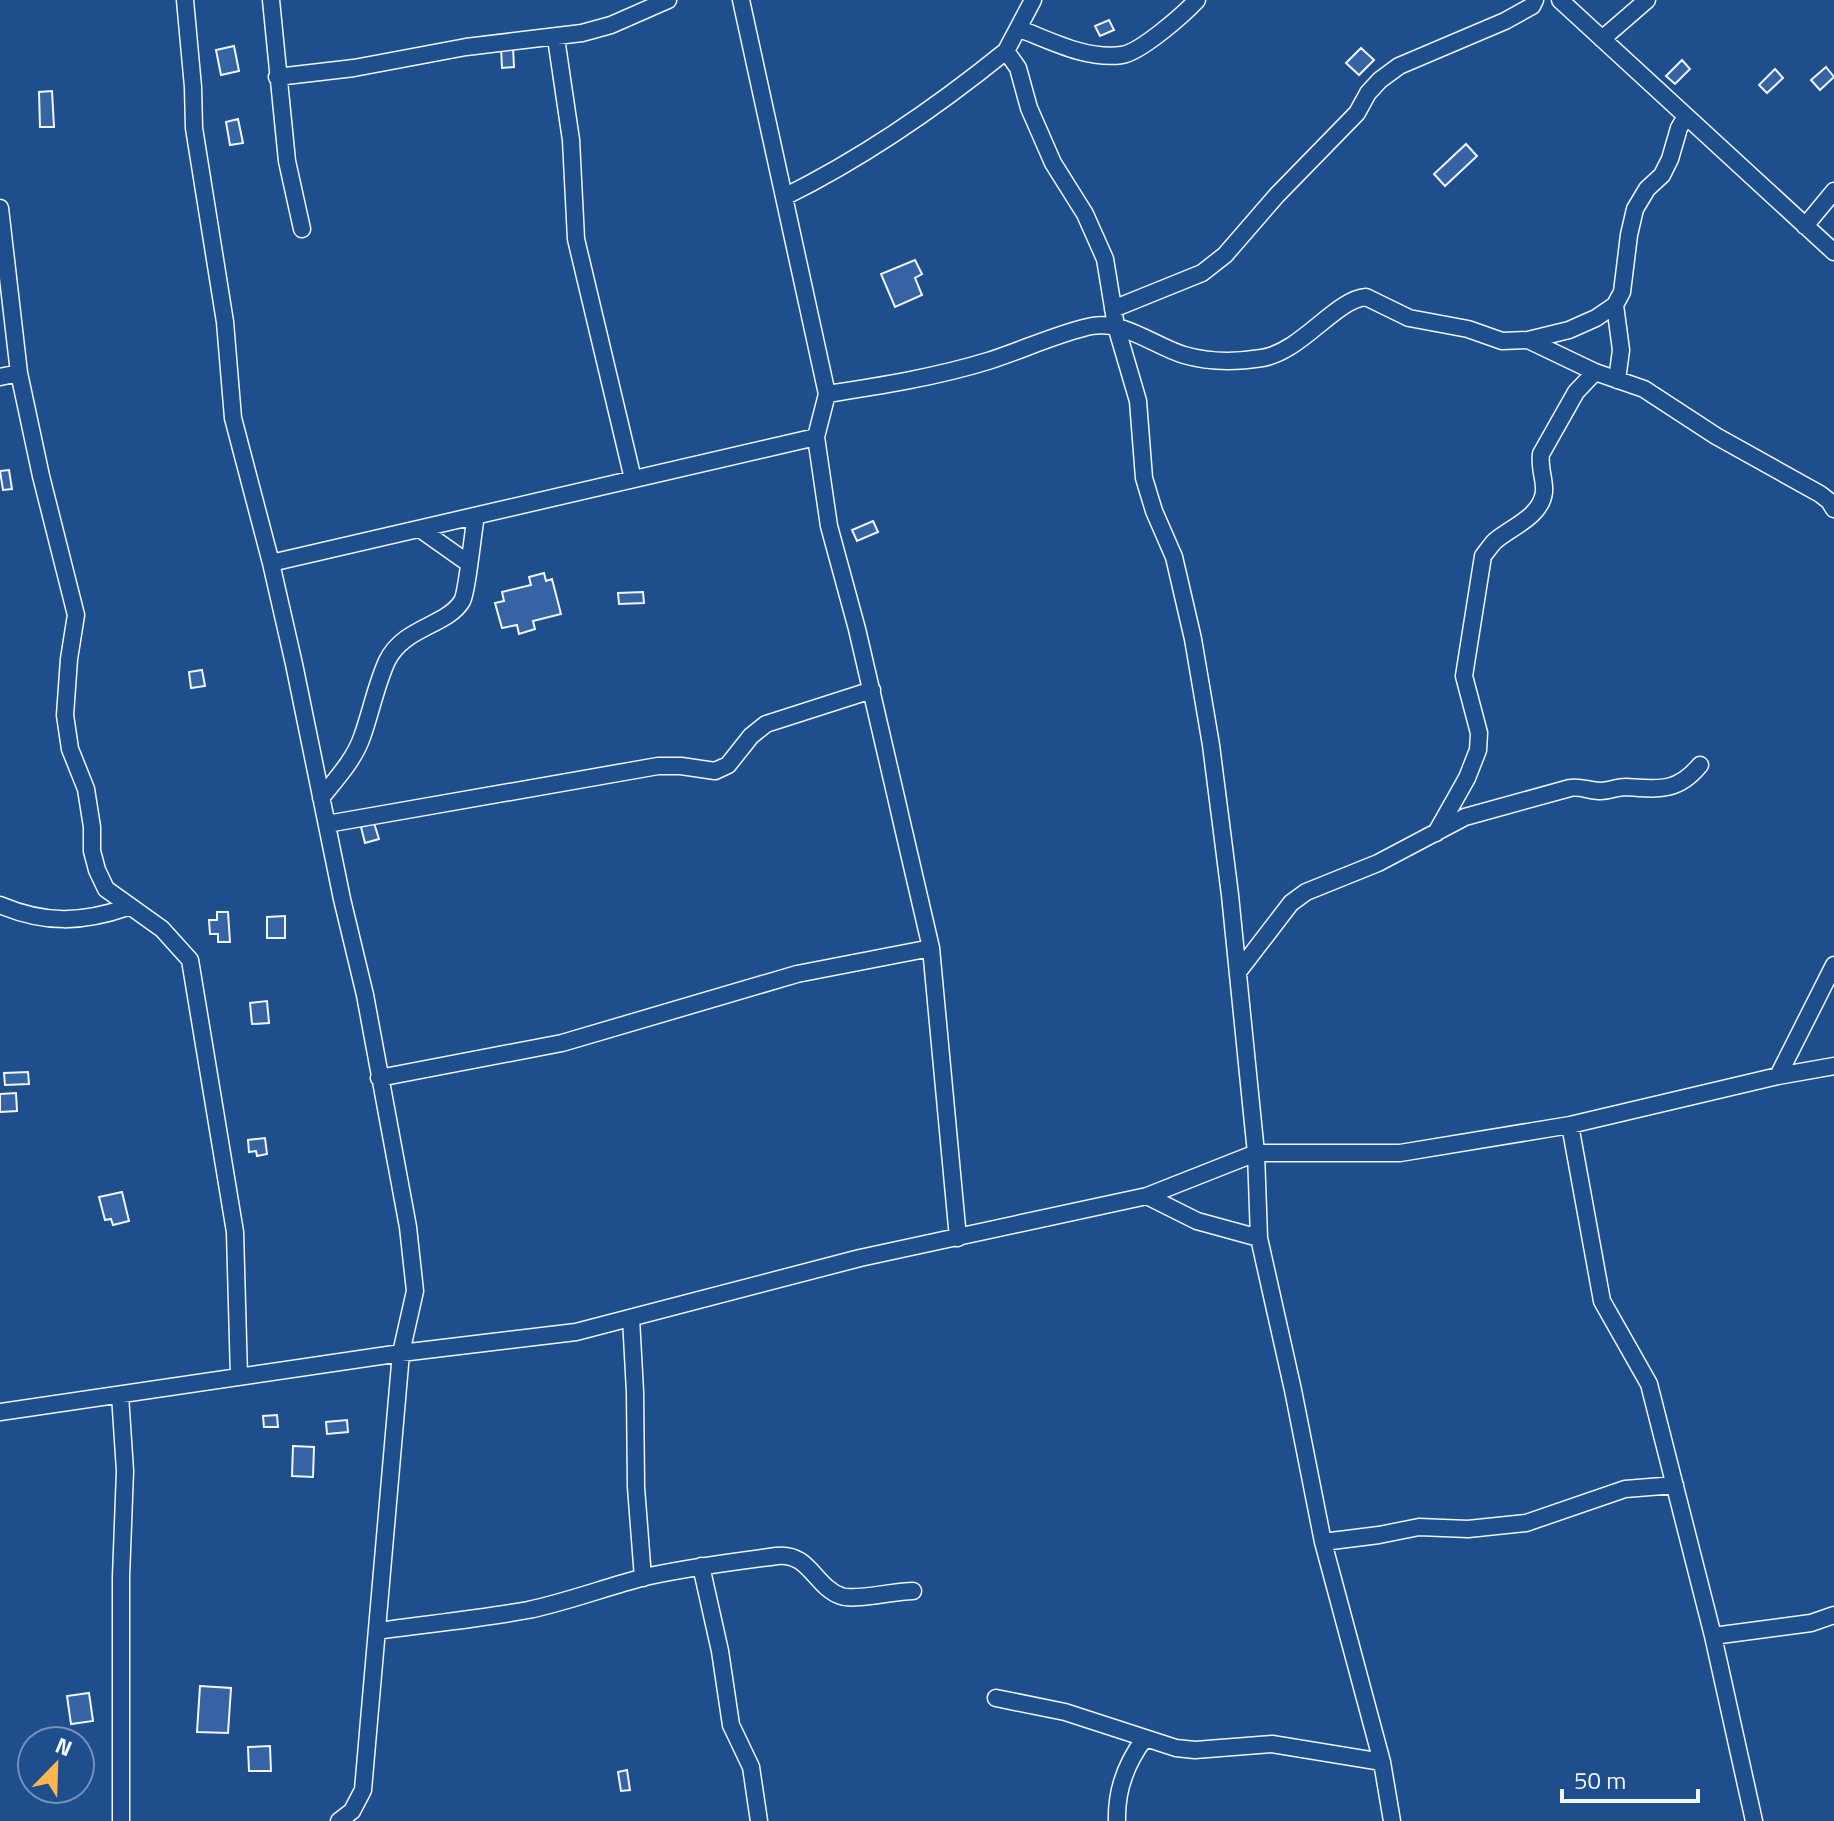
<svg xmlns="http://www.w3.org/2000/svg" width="1834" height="1821" font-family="'Titillium Web',sans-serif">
  <rect width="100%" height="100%" fill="#1f4e8c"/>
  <path fill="#3563a3" stroke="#f2f6ff" stroke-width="2" d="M 1109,20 L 1114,30 L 1100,36 L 1095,26 Z
    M 234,46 L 239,71 L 221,75 L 216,50 Z
    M 501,47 L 513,47 L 514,67 L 502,68 Z
    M 1361,48 L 1374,60 L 1359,75 L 1346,63 Z
    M 1682,60 L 1690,69 L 1675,84 L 1666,76 Z
    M 1826,67 L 1834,77 L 1820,90 L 1811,80 Z
    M 1775,69 L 1783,78 L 1767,93 L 1759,85 Z
    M 52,91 L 54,127 L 40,127 L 39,92 Z
    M 238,119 L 243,143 L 230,145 L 226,122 Z
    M 1466,144 L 1477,156 L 1445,186 L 1434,174 Z
    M 915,260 L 922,274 L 915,278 L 922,295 L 895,307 L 881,274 Z
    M 9,470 L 12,489 L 3,490 L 0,471 Z
    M 873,521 L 878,532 L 857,541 L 852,530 Z
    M 544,573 L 546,581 L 552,579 L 561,614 L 533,621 L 535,629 L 519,634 L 517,625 L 502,628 L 495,603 L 504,601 L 502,592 L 531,585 L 529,577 Z
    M 643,592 L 644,603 L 619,604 L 618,593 Z
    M 202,670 L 205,686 L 191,688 L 189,672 Z
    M 374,823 L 379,839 L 365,843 L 361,827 Z
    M 217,912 L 228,912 L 230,942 L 218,942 L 218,934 L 210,934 L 209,920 L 217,920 Z
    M 285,916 L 285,938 L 267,938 L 267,917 Z
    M 267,1001 L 269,1023 L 252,1024 L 250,1003 Z
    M 28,1072 L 29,1084 L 5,1085 L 4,1073 Z
    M 16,1093 L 17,1111 L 0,1112 L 0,1094 Z
    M 265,1138 L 267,1154 L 257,1156 L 256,1151 L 249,1152 L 248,1140 Z
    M 122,1192 L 129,1221 L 113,1225 L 111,1219 L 105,1220 L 99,1197 Z
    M 277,1415 L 278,1427 L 264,1427 L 263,1416 Z
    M 347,1420 L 348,1432 L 327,1434 L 326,1422 Z
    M 293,1446 L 314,1447 L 313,1477 L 292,1476 Z
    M 200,1686 L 231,1688 L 228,1733 L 197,1732 Z
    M 89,1693 L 93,1721 L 71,1724 L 67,1696 Z
    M 270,1746 L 271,1771 L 249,1771 L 248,1747 Z
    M 627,1770 L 630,1790 L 621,1791 L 618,1772 Z"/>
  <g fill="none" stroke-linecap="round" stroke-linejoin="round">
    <defs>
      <path id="street" d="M 185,0 L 193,87 L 194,128 L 225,322 L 233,418 L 271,563 L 294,664 L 342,899 L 365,995 L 408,1227 L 415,1291 L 401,1353 L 363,1790 L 352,1811 L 339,1821
        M 271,0 L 287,161 L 302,229
        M 741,0 L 827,394 L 816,437 L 829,526 L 857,629 L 931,948 L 958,1238
        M 1033,0 L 1006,51 L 1018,68 L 1029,108 L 1053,163 L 1085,214 L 1105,259 L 1116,326 L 1138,401 L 1144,478 L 1154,511 L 1174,557 L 1193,639 L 1211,745 L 1230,895 L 1256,1153 L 1259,1238 L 1293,1390 L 1323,1542 L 1382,1762 L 1392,1821
        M 1560,0 L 1834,252
        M 1020,29 C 1051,41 1087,60 1122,55 C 1141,52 1184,14 1197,0
        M 556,38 L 571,140 L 576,239 L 633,479
        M 1602,39 L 1647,0
        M 277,77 L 354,68 L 466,47 L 582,33 L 611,25 L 668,0
        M 784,197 C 865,157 937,107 1006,51
        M 0,208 L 19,373 L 41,476 L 76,615 L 69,659 L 65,715 L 70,749 L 86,789 L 92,827 L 92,851 L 97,870 L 106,889 L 162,929 L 190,960 L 235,1232 L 239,1377
        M 1805,226 L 1834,191
        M 1615,305 L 1621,350 L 1617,380
        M 1113,309 L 1202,273 L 1225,255 L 1277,195 L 1357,113 L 1368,93 L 1380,80 L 1399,66 L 1505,21 L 1532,6 L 1535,0
        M 1528,340 L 1595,372 L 1644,389 L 1716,436 L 1820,494 L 1829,501 L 1834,509
        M 0,377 L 19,373
        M 827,394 C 880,386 936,377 988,361 C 1020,351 1061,332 1092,326 C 1124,320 1154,346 1184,355 C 1208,362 1237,362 1262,358 C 1301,352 1336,299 1366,297 L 1409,318 L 1468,329 L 1502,341 L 1528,340 L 1569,330 L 1596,318 L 1615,305 L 1622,292 L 1629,235 L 1635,209 L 1647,189 L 1662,175 L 1670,159 L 1679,128 L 1686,116
        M 420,529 L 468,563
        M 271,563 L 816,437
        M 321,798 C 336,779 354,760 362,737 C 371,712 376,685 387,661 C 403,627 447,626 462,601 C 467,593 473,531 476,516
        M 327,824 L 658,766 L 681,766 L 715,771 L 728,765 L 751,736 L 766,724 L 872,690
        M 1436,833 L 1467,778 L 1478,750 L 1479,733 L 1464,676 L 1483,556 C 1487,551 1491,545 1495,541 C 1511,527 1541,517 1544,492 C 1545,480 1539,468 1541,454 L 1576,392 L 1595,372
        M 0,905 C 45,924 82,923 128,907
        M 1238,972 L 1291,903 L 1306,892 L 1378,863 L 1465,817 L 1570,788 C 1581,786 1589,791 1601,791 C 1609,791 1617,787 1626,787 C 1658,789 1677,793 1700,765
        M 1778,1076 L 1834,965
        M 379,1078 L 562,1043 L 797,974 L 931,948
        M 1570,1125 L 1602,1301 L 1649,1384 L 1713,1636 L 1754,1821
        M 1147,1196 L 1197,1221 L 1259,1238
        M 631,1318 L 635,1392 L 636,1487 L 643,1578
        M 120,1395 L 125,1471 L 121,1577 L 121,1821
        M 0,1412 L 401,1353 L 576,1332 L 860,1258 L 1147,1196 L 1256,1153 L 1400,1153 L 1570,1125 L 1778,1076 L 1834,1066
        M 1323,1542 L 1379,1535 L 1419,1527 L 1468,1529 L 1526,1523 L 1625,1489 L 1675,1485
        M 701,1566 L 720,1651 L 731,1725 L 751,1767 L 759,1821
        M 377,1631 C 427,1624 478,1619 528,1610 C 567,1602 606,1587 645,1577 C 689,1567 732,1562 777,1556 C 809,1552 815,1587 841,1596 C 854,1601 894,1591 913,1591
        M 1713,1636 L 1811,1623 L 1834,1615
        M 996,1698 L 1065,1712 L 1176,1748 L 1195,1750 L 1272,1744 L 1382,1762
        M 1117,1821 C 1116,1789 1126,1763 1145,1738"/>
    </defs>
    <use href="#street" stroke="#f2f6ff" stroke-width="19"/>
    <use href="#street" stroke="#1f4e8c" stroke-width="16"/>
  </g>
  <g transform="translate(56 1765) rotate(23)"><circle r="38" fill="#1f4e8c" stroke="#7391ba" stroke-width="2"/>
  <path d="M0-6L14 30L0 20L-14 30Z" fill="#ffb74d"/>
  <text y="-12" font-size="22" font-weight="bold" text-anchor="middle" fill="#f2f6ff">N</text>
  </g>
  <path d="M1562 1789v12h136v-12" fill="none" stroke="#f2f6ff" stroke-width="4"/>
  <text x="1574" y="1789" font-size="24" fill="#f2f6ff" stroke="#1f4e8c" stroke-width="6" paint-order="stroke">50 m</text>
</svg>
